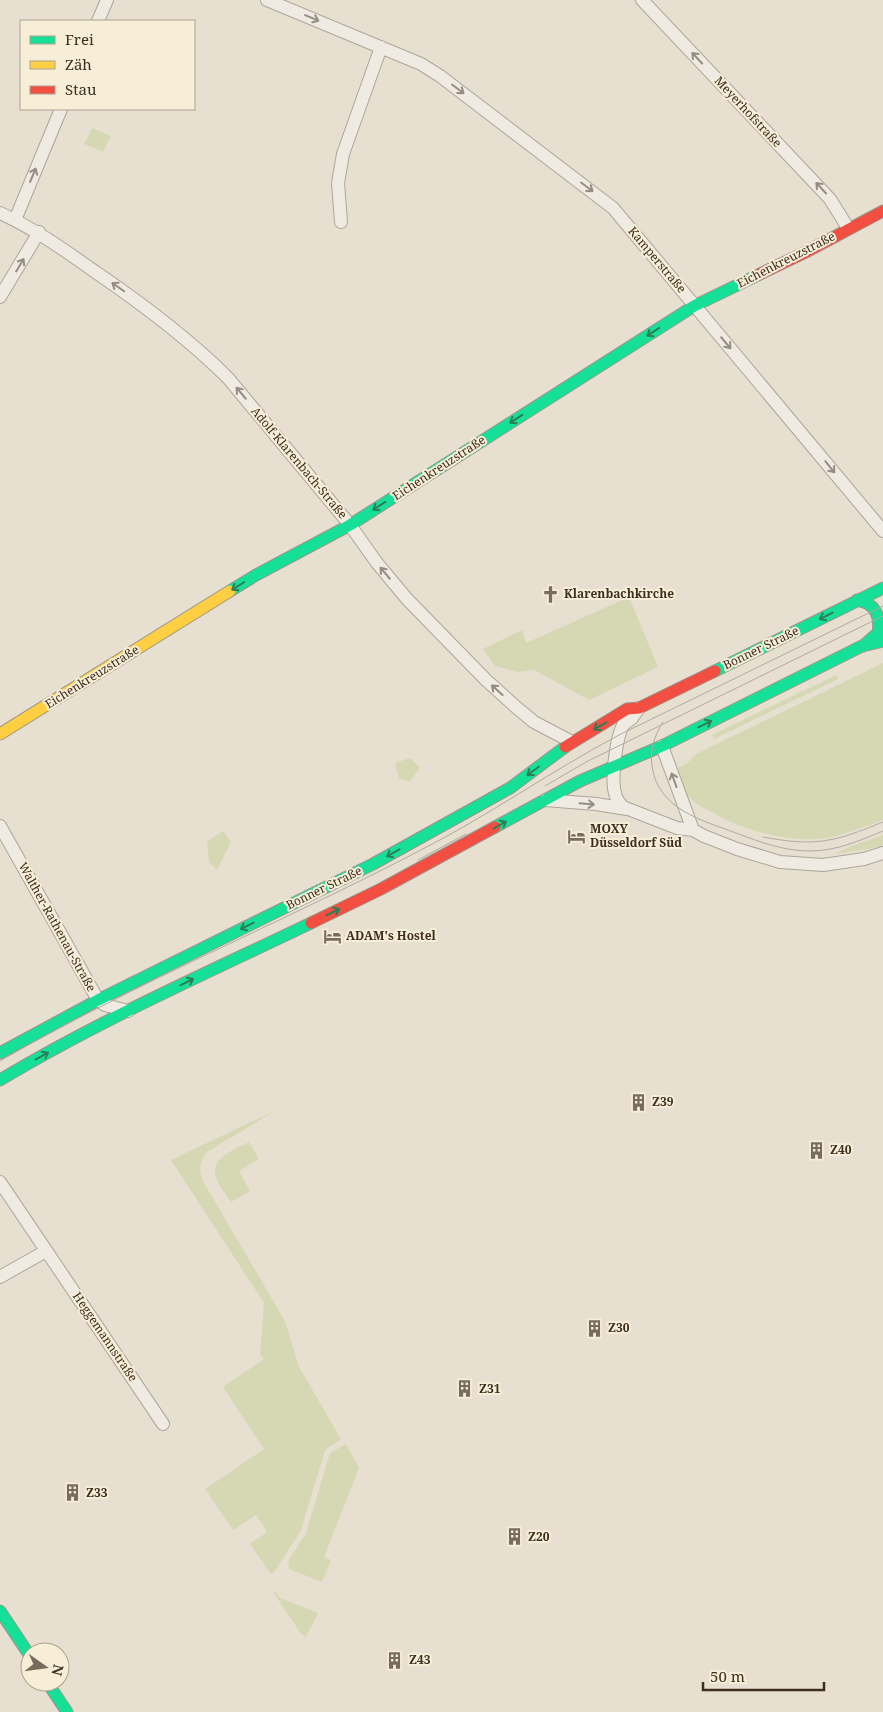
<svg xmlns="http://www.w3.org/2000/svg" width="883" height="1712" font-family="'Noto Serif',serif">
  <rect width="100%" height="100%" fill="#e7e0d1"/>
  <path fill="#d6d7b3" d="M 92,128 L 111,136 L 103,152 L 84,144 Z
    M 629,597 L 658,667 L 589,700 L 534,670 L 517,672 L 495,666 L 483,649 L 522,630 L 526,643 Z
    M 883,663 L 883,820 C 866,826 849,833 832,837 C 803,844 757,834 731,822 C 720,817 710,811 700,806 C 694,803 691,796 685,796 L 675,769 L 686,764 L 696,754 Z
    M 836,675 L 838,679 L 714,739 L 712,735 Z
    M 410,758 L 420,768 L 410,781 L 399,779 L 395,763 Z
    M 223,831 L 231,842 L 217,870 L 209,862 L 207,842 Z
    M 883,835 L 883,845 L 879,847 L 836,854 L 847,848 Z
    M 276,1110 L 207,1152 C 199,1162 198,1171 204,1183 L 285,1321 L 299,1367 L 341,1439 L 325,1450 L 301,1530 L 275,1571 L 271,1574 L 250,1544 L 267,1532 L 256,1515 L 233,1530 L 205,1489 L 264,1449 L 223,1387 L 264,1359 L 260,1355 L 264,1303 L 171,1160 Z
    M 249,1142 L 259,1159 L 239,1171 L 250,1191 L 231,1202 C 226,1194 219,1186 216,1177 C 209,1158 236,1149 249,1142 Z
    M 346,1444 L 359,1468 L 324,1557 L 331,1560 L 322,1582 L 289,1569 L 288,1561 L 306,1533 L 330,1453 Z
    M 276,1592 L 280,1598 L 318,1613 L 306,1637 L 301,1634 L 274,1593 Z"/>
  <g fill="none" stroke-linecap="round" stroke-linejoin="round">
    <defs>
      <path id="street" d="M 267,0 L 421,64 L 440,76 L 613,208 L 883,531
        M 642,0 L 830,199 L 848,228
        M 98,21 L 107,0
        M 0,213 C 35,229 63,249 94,271 C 141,303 188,338 228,378 L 350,525 L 377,563 L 407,599 L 486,680 L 517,708 L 534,722 L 572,742
        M 15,220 L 61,109
        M 341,222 L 338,183 L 343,154 L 381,47
        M 0,297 L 39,232
        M 639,708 L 632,718 L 623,725 C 616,738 611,779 615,793 C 616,799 619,803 623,807 L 677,828 L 693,830 L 704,836 L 737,849 L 780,862 L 823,865 L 864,859 L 883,853
        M 662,746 L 693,830
        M 545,800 L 596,804 L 627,809
        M 0,826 L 98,1000 L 105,1005 L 128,1011
        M 0,1182 L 163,1424
        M 0,1277 L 46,1251"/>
      <path id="fast" d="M 230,591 L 256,575 L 350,525 L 694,306 L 760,274
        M 857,600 C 875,603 881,616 878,633 L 863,646
        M 715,671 L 883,588
        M 495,827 L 580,781 L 662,746 L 862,646 L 883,641
        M 0,1053 L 98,1000 L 373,864 L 510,788 L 565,747
        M 0,1080 C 100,1020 207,973 311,923
        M 0,1611 L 30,1656
        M 47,1682 L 67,1712"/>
      <path id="slow" d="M 0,734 L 230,591"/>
      <path id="jam" d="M 760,274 L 806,252 L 883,211
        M 565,747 L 627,709 L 639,708 L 715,671
        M 311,923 L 381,889 L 495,827"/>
    </defs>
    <use href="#street" stroke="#ada599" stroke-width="14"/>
    <use href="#fast" stroke="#9c958a" stroke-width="13"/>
    <use href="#slow" stroke="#9c958a" stroke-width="13"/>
    <use href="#jam" stroke="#9c958a" stroke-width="13"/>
    <use href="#street" stroke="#efebe3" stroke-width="12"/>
    <use href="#fast" stroke="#16e098" stroke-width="11"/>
    <use href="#slow" stroke="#ffcf43" stroke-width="11"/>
    <use href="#jam" stroke="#f24e42" stroke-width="11"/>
    <path stroke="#afaaa2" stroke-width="1" d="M 663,722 C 654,736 650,750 652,766 C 658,809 701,820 736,833 C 760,842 784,851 810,851 C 836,851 859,841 883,831
      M 545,786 L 586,762 L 883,616
      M 763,837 C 816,847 834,842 883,822
      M 418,860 L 466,834
      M 0,1061 C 135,983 281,923 419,851 C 488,816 551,771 619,735 L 883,606"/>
  </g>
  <defs><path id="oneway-shaft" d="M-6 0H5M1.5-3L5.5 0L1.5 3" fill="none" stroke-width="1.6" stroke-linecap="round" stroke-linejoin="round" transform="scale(1.25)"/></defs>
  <g stroke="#968c82">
    <use href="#oneway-shaft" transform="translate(312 18) rotate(23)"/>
    <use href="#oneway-shaft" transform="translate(697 58) rotate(-133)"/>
    <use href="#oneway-shaft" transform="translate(458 89) rotate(37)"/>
    <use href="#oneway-shaft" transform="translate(33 175) rotate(-67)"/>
    <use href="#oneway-shaft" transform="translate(587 187) rotate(37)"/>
    <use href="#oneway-shaft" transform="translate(821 188) rotate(-133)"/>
    <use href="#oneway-shaft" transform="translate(20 265) rotate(-59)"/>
    <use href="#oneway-shaft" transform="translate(118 287) rotate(-145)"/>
    <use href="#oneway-shaft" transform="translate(726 343) rotate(50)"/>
    <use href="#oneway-shaft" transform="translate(241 393) rotate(-130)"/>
    <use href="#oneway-shaft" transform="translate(830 467) rotate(51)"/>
    <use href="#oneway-shaft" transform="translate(385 573) rotate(-130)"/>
    <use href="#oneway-shaft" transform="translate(497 690) rotate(-138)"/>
    <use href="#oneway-shaft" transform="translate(674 780) rotate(-110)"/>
    <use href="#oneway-shaft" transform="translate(587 804) rotate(5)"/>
  </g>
  <g stroke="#2b7e56">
    <use href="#oneway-shaft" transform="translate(653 332) rotate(147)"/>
    <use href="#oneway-shaft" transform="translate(516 419) rotate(147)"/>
    <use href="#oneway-shaft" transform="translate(379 506) rotate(147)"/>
    <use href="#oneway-shaft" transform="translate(238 586) rotate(148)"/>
    <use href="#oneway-shaft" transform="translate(826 616) rotate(153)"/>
    <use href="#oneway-shaft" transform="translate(705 724) rotate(-27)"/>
    <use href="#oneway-shaft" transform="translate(600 726) rotate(150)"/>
    <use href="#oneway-shaft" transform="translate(533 771) rotate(143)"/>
    <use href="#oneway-shaft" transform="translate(500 825) rotate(-29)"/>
    <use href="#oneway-shaft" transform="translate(393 853) rotate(151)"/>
    <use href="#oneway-shaft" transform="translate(333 912) rotate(-26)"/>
    <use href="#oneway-shaft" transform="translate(247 926) rotate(154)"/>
    <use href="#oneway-shaft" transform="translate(187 982) rotate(-26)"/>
    <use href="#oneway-shaft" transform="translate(42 1056) rotate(-29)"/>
  </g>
  <defs>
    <symbol id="church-bare" viewBox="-9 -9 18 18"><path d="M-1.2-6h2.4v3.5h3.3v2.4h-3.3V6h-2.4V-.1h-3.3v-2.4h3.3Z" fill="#786c5e" stroke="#f7eed8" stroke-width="2.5" paint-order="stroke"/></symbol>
    <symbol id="hotel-bare" viewBox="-9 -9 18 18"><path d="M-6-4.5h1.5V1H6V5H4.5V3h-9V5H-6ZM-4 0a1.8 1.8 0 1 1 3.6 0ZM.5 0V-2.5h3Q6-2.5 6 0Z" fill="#786c5e" stroke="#f7eed8" stroke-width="2.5" paint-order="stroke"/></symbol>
    <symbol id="building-bare" viewBox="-9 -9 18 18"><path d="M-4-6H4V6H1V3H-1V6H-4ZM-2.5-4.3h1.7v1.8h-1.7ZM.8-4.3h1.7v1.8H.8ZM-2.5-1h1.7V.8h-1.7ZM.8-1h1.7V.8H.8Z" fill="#786c5e" stroke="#f7eed8" stroke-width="2.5" paint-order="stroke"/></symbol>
  </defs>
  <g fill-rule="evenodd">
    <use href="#church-bare" x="538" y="582" width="25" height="25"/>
    <use href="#hotel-bare" x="564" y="824" width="25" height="25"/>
    <use href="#hotel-bare" x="320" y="924" width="25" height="25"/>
    <use href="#building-bare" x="626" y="1090" width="25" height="25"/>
    <use href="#building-bare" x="804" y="1138" width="25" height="25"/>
    <use href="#building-bare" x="582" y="1316" width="25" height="25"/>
    <use href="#building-bare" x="452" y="1376" width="25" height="25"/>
    <use href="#building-bare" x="60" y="1480" width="25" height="25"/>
    <use href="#building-bare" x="502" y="1524" width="25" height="25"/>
    <use href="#building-bare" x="382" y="1648" width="25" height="25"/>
  </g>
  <g text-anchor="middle" stroke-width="4" stroke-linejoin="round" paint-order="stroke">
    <g font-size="12" fill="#3d2e20" stroke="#f7eed8">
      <text transform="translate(748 112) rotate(47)" y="4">Meyerhofstraße</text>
      <text transform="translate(657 260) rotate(50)" y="4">Kamperstraße</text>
      <text transform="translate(786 260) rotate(-27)" y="4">Eichenkreuzstraße</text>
      <text transform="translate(299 463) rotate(50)" y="4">Adolf-Klarenbach-Straße</text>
      <text transform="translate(439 468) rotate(-33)" y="4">Eichenkreuzstraße</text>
      <text transform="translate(761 648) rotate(-26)" y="4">Bonner Straße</text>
      <text transform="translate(92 677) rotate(-32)" y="4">Eichenkreuzstraße</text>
      <text transform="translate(324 888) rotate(-26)" y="4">Bonner Straße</text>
      <text transform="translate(57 927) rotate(61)" y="4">Walther-Rathenau-Straße</text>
      <text transform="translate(105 1337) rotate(56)" y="4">Heggemannstraße</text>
    </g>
    <g font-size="12" font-weight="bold" fill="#3d2e20" stroke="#f7eed8" text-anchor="start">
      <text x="564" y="598">Klarenbachkirche</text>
      <text x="590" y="833">MOXY<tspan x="590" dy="14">Düsseldorf Süd</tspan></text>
      <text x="346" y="940">ADAM's Hostel</text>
      <text x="652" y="1106">Z39</text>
      <text x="830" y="1154">Z40</text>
      <text x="608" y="1332">Z30</text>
      <text x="479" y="1393">Z31</text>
      <text x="86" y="1497">Z33</text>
      <text x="528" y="1541">Z20</text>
      <text x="409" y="1664">Z43</text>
    </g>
  </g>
  <rect x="20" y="20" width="175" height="90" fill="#f7eed8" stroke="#ada18e"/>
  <rect x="30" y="36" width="25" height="8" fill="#16e098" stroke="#ada18e"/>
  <text x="65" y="45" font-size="15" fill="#3d2e20">Frei</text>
  <rect x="30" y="61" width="25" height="8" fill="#ffcf43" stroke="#ada18e"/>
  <text x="65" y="70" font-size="15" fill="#3d2e20">Zäh</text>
  <rect x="30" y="86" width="25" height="8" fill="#f24e42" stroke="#ada18e"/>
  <text x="65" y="95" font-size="15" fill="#3d2e20">Stau</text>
  <g transform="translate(45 1667) rotate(104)"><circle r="24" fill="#f7eed8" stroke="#ada18e"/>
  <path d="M0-4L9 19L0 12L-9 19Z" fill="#786c5e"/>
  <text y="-8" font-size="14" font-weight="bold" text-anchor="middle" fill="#3d2e20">N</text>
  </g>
  <path d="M703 1682v8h121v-8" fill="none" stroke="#3d2e20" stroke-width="2.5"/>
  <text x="710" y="1682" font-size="15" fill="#3d2e20" stroke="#f7eed8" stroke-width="4" paint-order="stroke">50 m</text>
</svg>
